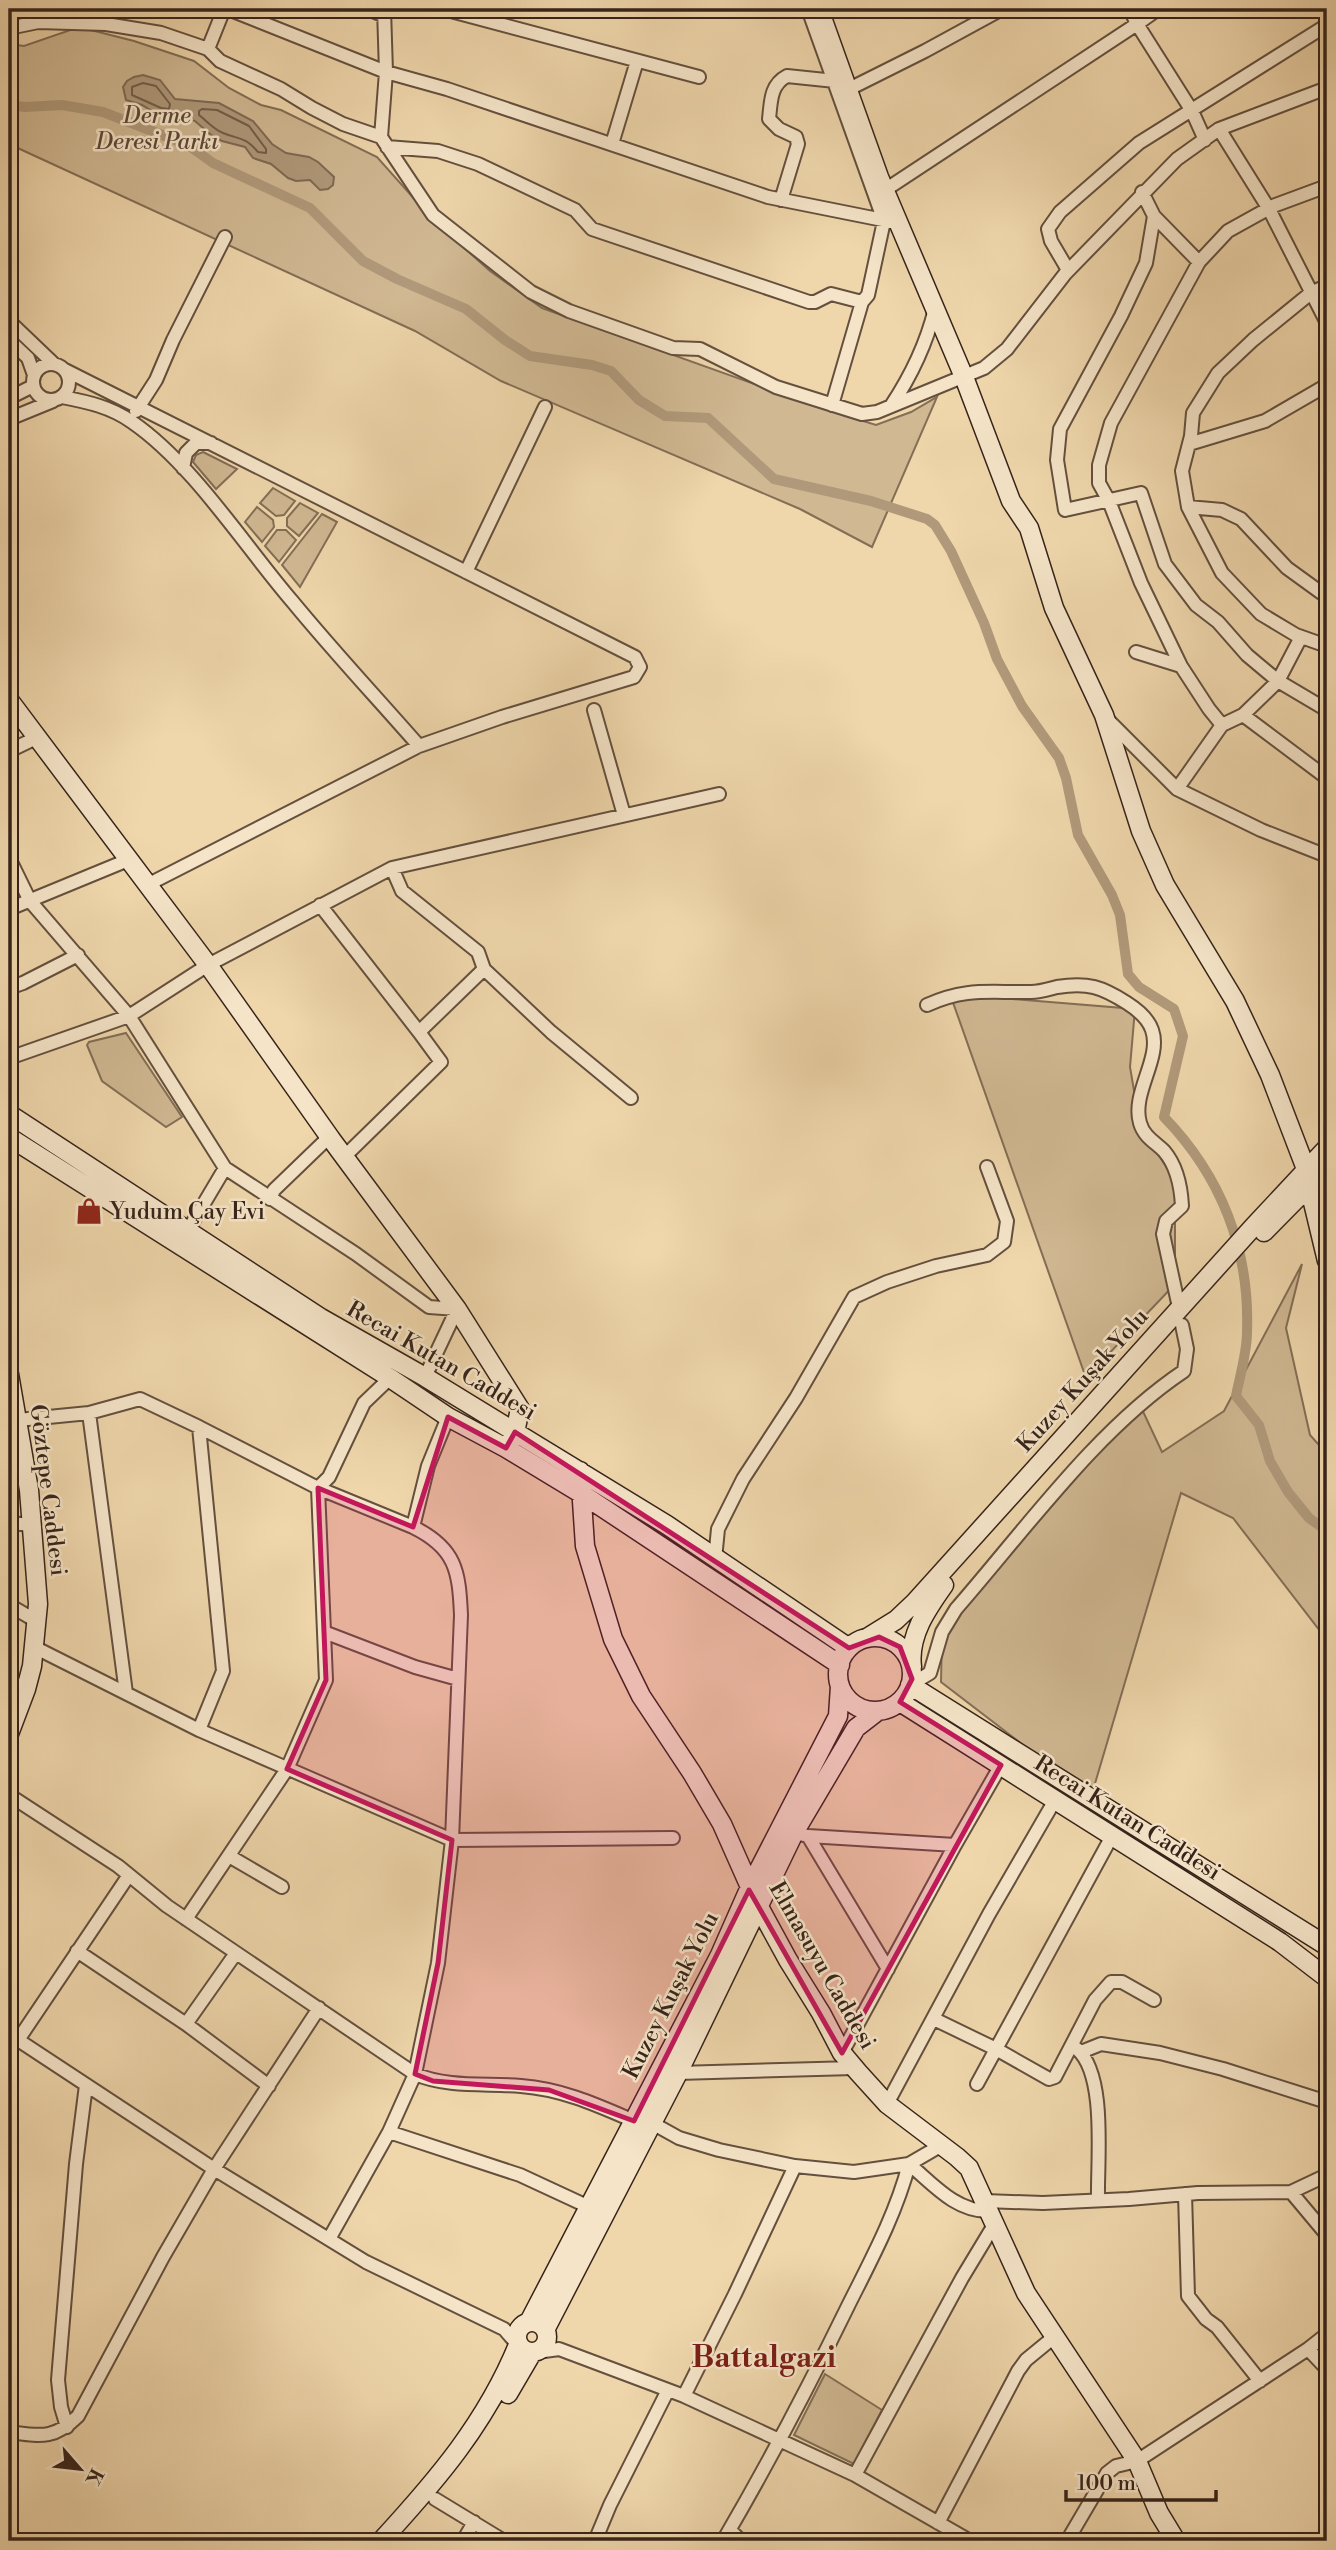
<svg xmlns="http://www.w3.org/2000/svg" width="1336" height="2550" font-family="'Libre Bodoni',serif">
  <rect width="100%" height="100%" fill="#efd6ab"/>
  <filter id="stains"><feTurbulence type="fractalNoise" baseFrequency=".00286" numOctaves="4"/><feColorMatrix values="0 0 0 0 .2 0 0 0 0 .09 0 0 0 0 .02 0 0 0 .5 -.17"/></filter>
  <radialGradient id="worn" r=".72"><stop offset=".6" stop-color="#630" stop-opacity="0"/><stop offset="1" stop-color="#630" stop-opacity=".3"/></radialGradient>
  <path fill="#d0b892" stroke="#836e56" stroke-width="2" d="M 79,27 L 134,41 L 194,61 L 229,88 L 261,105 L 281,110 L 377,157 L 434,221 L 490,271 L 542,308 L 824,409 L 876,425 L 911,412 L 937,397 L 872,547 L 800,509 L 501,381 L 415,331 L 9,144 L 9,44 L 24,46 Z
    M 203,452 L 237,469 L 216,489 L 193,462 L 196,455 Z
    M 273,488 L 295,501 L 284,515 L 276,516 L 260,503 Z
    M 300,503 L 318,513 L 299,536 L 287,526 L 287,518 Z
    M 257,507 L 273,520 L 274,527 L 262,542 L 245,522 Z
    M 322,514 L 337,522 L 300,587 L 282,565 Z
    M 277,530 L 286,530 L 296,540 L 279,562 L 265,546 Z
    M 950,994 L 1135,1009 L 1130,1067 L 1140,1126 L 1181,1190 L 1175,1213 L 1175,1284 L 1086,1378 Z
    M 126,1033 L 182,1117 L 166,1127 L 102,1081 L 87,1045 L 89,1042 Z
    M 1302,1264 L 1286,1328 L 1310,1435 L 1327,1454 L 1327,1640 L 1233,1518 L 1181,1493 L 1091,1797 L 941,1682 L 942,1632 L 1140,1405 L 1162,1452 L 1224,1411 Z
    M 825,2374 L 882,2410 L 854,2464 L 794,2435 Z"/>
  <path fill="#b0997a" stroke="#7f6a54" stroke-width="2" d="M 143,75 L 160,80 L 175,99 L 219,103 L 253,121 L 272,144 L 286,153 L 309,157 L 318,162 L 334,177 L 333,185 L 328,189 L 320,190 L 310,180 L 296,181 L 288,178 L 271,164 L 253,158 L 245,147 L 222,141 L 210,134 L 195,121 L 185,117 L 172,119 L 158,115 L 142,105 L 126,100 L 123,87 L 127,81 L 134,77 Z"/>
  <g fill="none" stroke-linecap="round" stroke-linejoin="round">
    <path stroke="#735e4a" stroke-width="2" d="M 143,83 L 156,86 L 170,104 L 169,109 L 161,108 L 132,95 L 132,87 Z
      M 202,109 L 217,110 L 249,126 L 266,149 L 266,153 L 258,152 C 244,136 240,140 223,133 C 213,129 207,121 199,115 L 199,111 Z"/>
    <path stroke="#b0997a" stroke-width="10" d="M 9,105 L 25,107 L 62,105 L 103,112 L 188,145 L 213,163 L 310,208 L 363,261 L 397,279 L 466,309 L 505,340 L 530,356 L 592,365 L 611,371 L 639,400 L 665,416 L 708,418 L 774,479 L 871,501 L 927,519 L 935,525 L 951,551 L 984,623 L 997,659 L 1022,706 L 1059,758 L 1066,778 L 1078,835 L 1112,895 L 1120,915 L 1128,974 L 1139,987 L 1174,1009 L 1183,1036 L 1164,1117 C 1221,1176 1250,1249 1247,1332 C 1247,1353 1240,1375 1236,1396 L 1259,1425 L 1270,1461 L 1288,1492 L 1309,1518 L 1327,1531"/>
    <defs>
      <path id="street" d="M 228,9 L 386,72 L 447,89 L 768,197 L 898,223
        M 368,9 L 385,16
        M 808,9 L 884,221 L 868,295 L 862,302
        M 1130,9 L 1137,24 L 1158,9
        M 447,10 L 699,77
        M 9,28 L 38,22 L 106,24 L 161,33 L 208,49 L 220,61 L 281,89 L 312,108 L 343,124 L 381,137 L 433,215 L 531,292 L 569,311 L 673,348 L 700,349 L 776,387 L 862,414 L 877,412 L 984,368 L 1007,349 L 1065,274 L 1177,159 L 1219,129 L 1327,88
        M 208,49 L 224,9
        M 849,89 L 925,51 L 1002,9
        M 1219,129 L 1269,209 L 1327,323
        M 381,137 L 386,72 L 384,9
        M 612,144 L 637,61
        M 387,147 L 438,151 L 478,164 L 575,210 L 592,229 L 809,302 L 815,302 L 831,294 L 862,302 L 832,405
        M 885,190 L 1137,24 L 1192,111 L 1205,140
        M 1142,192 L 1154,216 L 1146,263 L 1121,316 L 1060,429 L 1057,460 L 1065,510 L 1141,493 L 1165,564 L 1196,605 L 1218,622 L 1247,655 L 1278,681 L 1327,710
        M 781,200 L 798,144 L 796,137 L 779,129 L 769,119 C 771,102 770,85 787,76 L 835,81
        M 1154,216 L 1199,262
        M 1068,270 L 1051,241 L 1048,229 L 1060,212 L 1139,143 L 1327,25
        M 1327,286 L 1312,292 L 1253,340 L 1218,373 L 1193,413 L 1191,436 L 1182,471 L 1188,507 L 1222,573 L 1261,614 L 1296,635 L 1327,646
        M 9,321 L 54,364
        M 9,340 L 28,358 L 34,375
        M33 382a18 18 0 1 1 36 0a18 18 0 1 1-36 0Z
        M 65,370 L 635,657 L 640,667 L 634,677 L 502,717 L 419,746 L 147,885
        M 62,397 C 88,402 111,407 132,422 C 192,463 244,545 292,601 C 333,651 377,698 419,746
        M 9,398 L 33,386
        M 891,406 C 911,376 926,345 935,309
        M 136,411 L 156,380 L 173,340 L 225,237
        M 9,419 L 53,401
        M 1189,444 L 1265,421 L 1327,385
        M 183,468 L 186,453 L 196,443 L 211,443
        M 1188,507 L 1222,510 L 1241,519 L 1287,568 L 1327,597
        M 466,572 L 545,407
        M 1136,652 L 1181,666
        M 594,710 L 624,815
        M 1243,715 L 1327,778
        M 1106,718 L 1177,789 L 1261,830 L 1327,856
        M 1222,725 L 1209,709 L 1181,666 L 1141,583 L 1109,501 L 1099,483 L 1099,465 L 1111,423 L 1199,262 L 1228,231 L 1273,206 L 1327,186
        M 9,751 L 38,737
        M 1177,789 L 1222,725 L 1243,715 L 1278,681 L 1301,637
        M 9,858 L 30,901 L 129,1016 L 225,1168 L 356,1254 L 429,1307 L 457,1309 L 425,1377
        M 392,868 L 402,891 L 478,952 L 484,969 L 551,1032 L 631,1098
        M 320,905 L 419,1032
        M 9,909 L 128,860
        M 9,988 L 23,983 L 78,955
        M 927,1005 C 967,987 989,993 1031,992 C 1040,992 1049,989 1057,987 C 1088,982 1102,987 1127,1003 C 1138,1010 1148,1018 1152,1030 C 1162,1058 1131,1093 1140,1123 C 1144,1137 1155,1142 1164,1151 C 1177,1166 1181,1187 1182,1206 L 1166,1221 L 1163,1234 L 1178,1303
        M 9,1058 L 129,1016 L 208,965 L 392,868 L 719,794
        M 344,1157 L 441,1062 L 419,1032 L 484,969
        M 270,1199 L 274,1190 L 329,1137
        M 187,1232 L 225,1168
        M 390,1378 L 364,1403 L 329,1477 L 318,1488 L 413,1527 L 428,1466 L 448,1417
        M 89,1413 L 126,1693
        M 18,1420 L 89,1413 L 140,1399 L 199,1427 L 318,1488 L 326,1680 L 287,1769 L 186,1919
        M 199,1427 L 223,1671 L 199,1730
        M 9,1523 L 33,1525
        M 413,1527 C 456,1548 459,1571 461,1615 L 452,1840 L 438,1963 L 415,2074 L 389,2132 L 520,2175 L 589,2207
        M 715,1559 L 718,1529 L 743,1479 L 796,1398 L 854,1297 L 887,1282 L 936,1266 L 987,1255 L 1004,1242 L 1007,1221 L 987,1167
        M 9,1605 L 38,1622
        M 324,1632 L 415,1667 L 458,1679
        M 36,1648 L 199,1730 L 452,1840 L 673,1838
        M 9,1680 L 26,1689
        M 910,1685 L 930,1673 L 942,1632 L 956,1609 C 1025,1530 1097,1429 1184,1371 L 1187,1349 L 1182,1325
        M 9,1795 L 118,1866 L 167,1906 L 415,2074 C 448,2088 486,2083 521,2086 C 562,2089 597,2105 634,2121
        M 794,1833 L 808,1836 L 955,1845
        M 808,1836 L 888,1969
        M 229,1856 L 282,1887
        M 77,1951 L 186,2024 L 269,2086
        M 934,2019 L 996,2049 L 1049,2079 L 1055,2077 L 1095,2000 L 1111,1982 L 1122,1982 L 1154,2000
        M 186,2024 L 236,1953
        M 9,2034 L 214,2169 L 366,2262 L 504,2329 L 518,2345
        M 18,2040 L 129,1875
        M 1077,2049 C 1107,2075 1097,2161 1098,2200
        M 1081,2052 L 1101,2044 L 1160,2053 L 1223,2069 L 1327,2102
        M 842,2053 L 955,1845 L 1001,1765
        M 678,2073 L 854,2068
        M 977,2084 L 1112,1836
        M 887,2104 L 989,1914 L 1055,1800
        M 652,2123 L 679,2138 L 719,2150 L 795,2166 L 854,2172 L 909,2164 C 933,2184 955,2211 988,2211
        M 1291,2192 L 1327,2235
        M 1185,2194 L 1188,2296 L 1206,2319 L 1217,2327 L 1260,2381
        M 985,2201 L 1043,2203 L 1129,2199 L 1198,2193 L 1291,2192 L 1327,2175
        M 329,2239 L 389,2132
        M 1308,2349 L 1327,2334
        M 537,2352 L 559,2349 L 684,2396 L 855,2475 L 970,2541
        M 684,2396 L 735,2294 L 795,2166
        M 67,2427 L 61,2407 L 58,2380 L 76,2164 L 86,2085
        M 9,2432 C 40,2436 54,2440 78,2416 L 163,2257 L 214,2169 L 319,2008
        M 855,2475 L 962,2278 L 994,2225
        M 435,2499 L 504,2541
        M 938,2523 L 1018,2371 L 1026,2360 L 1054,2337
        M 730,2530 L 741,2541
        M 463,2541 L 474,2522
        M 595,2541 L 610,2505 L 668,2390
        M 723,2541 C 768,2464 809,2386 848,2306 C 871,2260 896,2214 909,2164 L 940,2146
        M 1067,2541 L 1107,2473 L 1116,2466 L 1137,2461 L 1308,2349 L 1327,2369"/>
      <path id="secondary" d="M 819,9 L 879,177 L 964,377 L 1011,501 L 1029,528 L 1054,608 L 1104,715 L 1141,831 L 1165,885 L 1235,1001 L 1270,1075 L 1306,1169
        M 9,700 L 208,965 L 331,1139 L 457,1309 L 520,1409 L 515,1432 L 511,1439
        M 9,1114 L 321,1318 L 425,1377 L 667,1525 L 849,1648
        M 9,1137 L 390,1378 L 448,1417 L 506,1448 L 582,1494 L 840,1665
        M 1309,1186 L 1327,1261
        M 1264,1232 L 1327,1168
        M 9,1374 L 29,1490 L 38,1604 L 32,1666 L 26,1689 L 9,1734
        M 580,1471 L 585,1546 L 613,1639 L 641,1696 L 692,1773 L 722,1824 L 758,1905 L 788,1960 L 821,2013 L 842,2053 L 858,2072 L 887,2104 L 957,2157 L 969,2168 L 1026,2293 L 1137,2461 L 1159,2513 L 1176,2541
        M838 1674a37 37 0 1 1 74 0a37 37 0 1 1-74 0Z
        M 867,1638 L 896,1620 L 915,1602 L 1254,1226 L 1327,1148
        M 912,1667 C 908,1636 927,1609 944,1585
        M 910,1685 L 1327,1946
        M 900,1702 L 1280,1942 L 1327,1978
        M517 2337a15 15 0 1 1 30 0a15 15 0 1 1-30 0Z
        M 529,2322 L 720,1955 L 750,1887 L 838,1716 L 840,1686
        M 545,2330 L 678,2073 L 794,1833 L 856,1728 L 878,1711
        M 508,2394 L 532,2353
        M 381,2541 C 437,2480 486,2423 518,2345"/>
    </defs>
    <use href="#street" stroke="#64503e" stroke-width="16"/>
    <use href="#secondary" stroke="#36231a" stroke-width="21"/>
    <use href="#street" stroke="#f5e4c8" stroke-width="12"/>
    <use href="#secondary" stroke="#f5e4c8" stroke-width="18"/>
  </g>
  <path fill="#c2185b" fill-opacity="0.2" stroke="#c2185b" stroke-width="5" stroke-linejoin="round" d="M 448,1417 L 506,1448 L 515,1432 L 849,1648 L 879,1637 L 900,1647 L 912,1679 L 900,1702 L 1001,1765 L 842,2053 L 749,1890 L 634,2121 L 549,2090 L 433,2081 L 415,2074 L 438,1963 L 452,1840 L 287,1769 L 326,1680 L 318,1488 L 413,1527 Z"/>
  <defs>
    <symbol id="shop-bare" viewBox="-9 -9 18 18"><path d="M-5-2.5h2.3a2.7 3.5 0 0 1 5.4 0H5L5.5 6h-11ZM-1.5-2.5h3a1.5 2.3 0 0 0-3 0Z" fill="#8f2418" stroke="#f5e4c8" stroke-width="2.5" paint-order="stroke"/></symbol>
  </defs>
  <g fill-rule="evenodd">
    <use href="#shop-bare" x="70" y="1192" width="38" height="38"/>
  </g>
  <g text-anchor="middle" stroke-width="5" stroke-linejoin="round" paint-order="stroke">
    <g font-size="23" font-style="italic" fill="#5c4838" stroke="#f5e4c8">
      <text x="157" y="123">Derme<tspan x="157" dy="26">Deresi Parkı</tspan></text>
    </g>
    <g font-size="23" fill="#36231a" stroke="#f5e4c8" text-anchor="start">
      <text x="110" y="1219">Yudum Çay Evi</text>
    </g>
    <g font-size="23" fill="#36231a" stroke="#f5e4c8">
      <text transform="translate(442 1360) rotate(30)" y="8">Recai Kutan Caddesi</text>
      <text transform="translate(1082 1380) rotate(-48)" y="8">Kuzey Kuşak Yolu</text>
      <text transform="translate(49 1490) rotate(83)" y="8">Göztepe Caddesi</text>
      <text transform="translate(1128 1817) rotate(32)" y="8">Recai Kutan Caddesi</text>
      <text transform="translate(823 1965) rotate(60)" y="8">Elmasuyu Caddesi</text>
      <text transform="translate(670 1995) rotate(-63)" y="8">Kuzey Kuşak Yolu</text>
    </g>
    <g font-size="30" font-weight="bold" fill="#7a1f14" stroke="#f5e4c8">
      <text x="764" y="2367">Battalgazi</text>
    </g>
  </g>
  <rect width="1336" height="2550" fill="none" stroke="#efd6ab" stroke-width="35"/>
  <rect x="10" y="10" width="1315" height="2529" fill="none" stroke="#36231a" stroke-width="3.5"/>
  <rect x="18" y="18" width="1301" height="2515" fill="none" stroke="#36231a" stroke-width="2"/>
  <g transform="translate(80 2469) rotate(118)" stroke="#f5e4c8" stroke-width="5" paint-order="stroke">
  <path d="M0-5L12 26L0 18L-12 26Z" fill="#36231a"/>
  <text y="-10" font-size="19" font-weight="bold" text-anchor="middle" fill="#36231a">K</text>
  </g>
  <path d="M1066 2490v10h150v-10" fill="none" stroke="#36231a" stroke-width="3.5"/>
  <text x="1077" y="2490" font-size="21" fill="#36231a" stroke="#f5e4c8" stroke-width="5" paint-order="stroke">100 m</text>
  <rect width="100%" height="100%" filter="url(#stains)"/>
  <rect width="100%" height="100%" fill="url(#worn)"/>
</svg>
